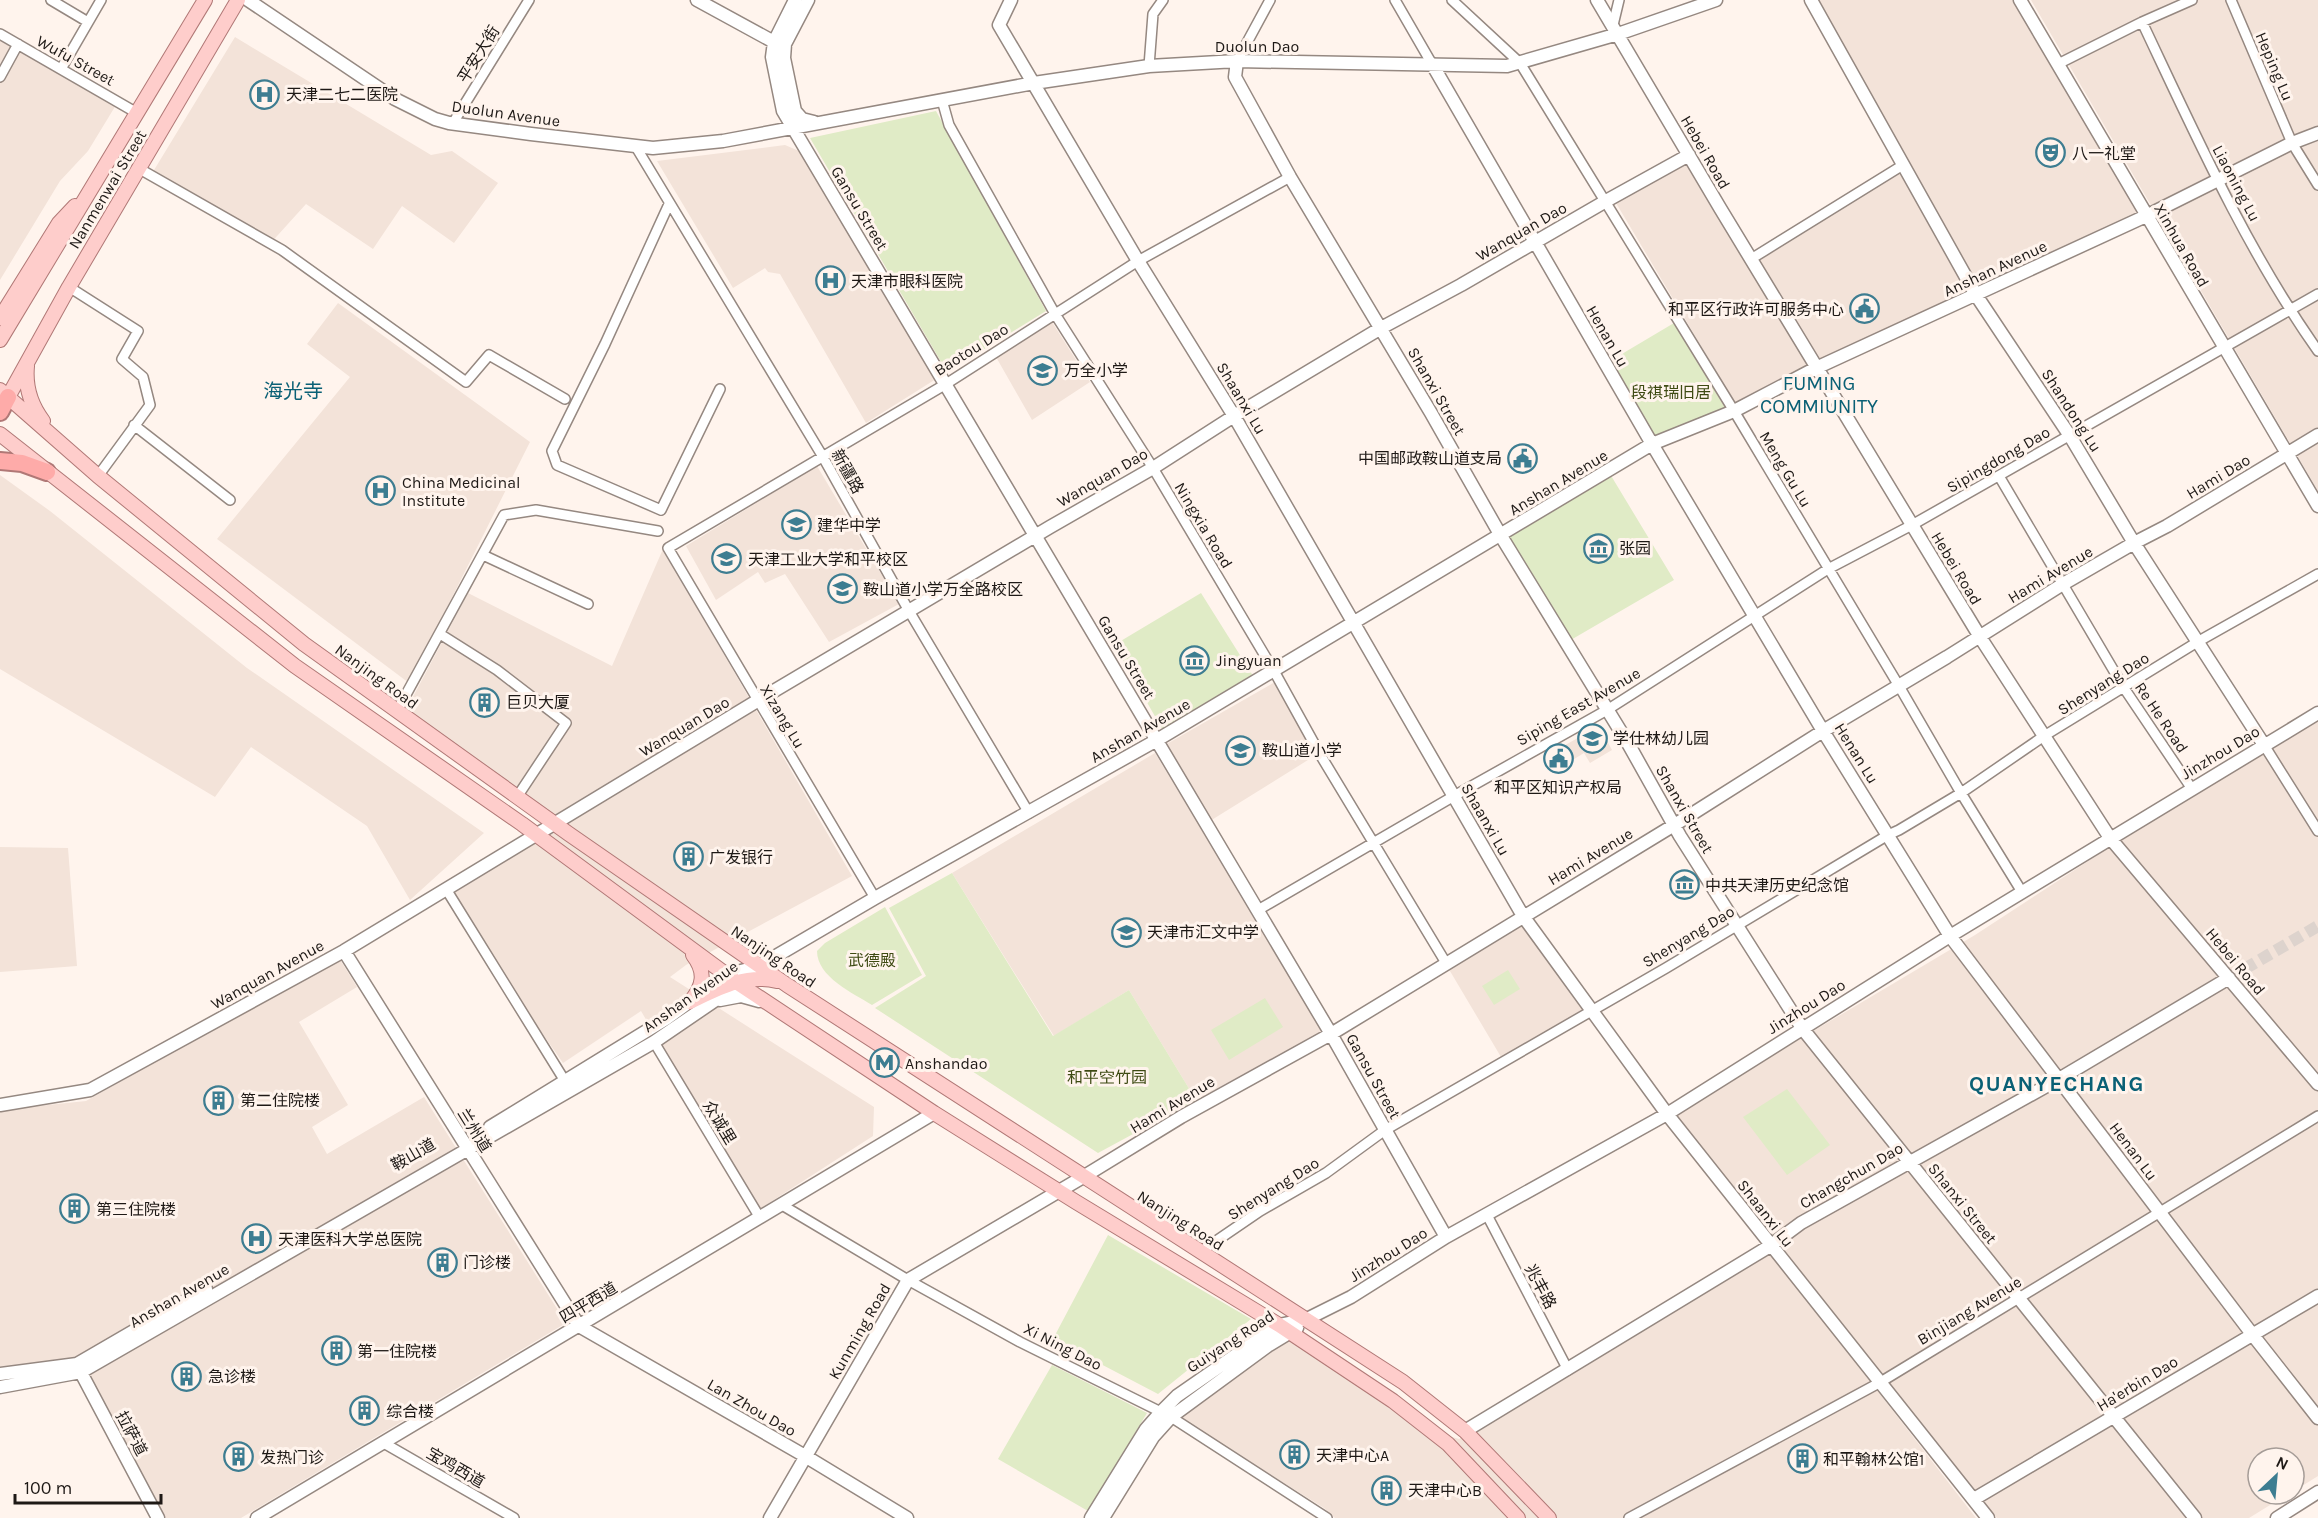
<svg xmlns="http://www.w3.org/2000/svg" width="2318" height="1518" font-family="Karla,'Noto Sans SC',sans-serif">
  <rect width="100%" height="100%" fill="#fff4ed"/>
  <path fill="#f3e3d9" d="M 1812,0 L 2017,0 L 2142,214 L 1816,364 L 1749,257 L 1902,162 Z
    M 2031,0 L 2318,0 L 2318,491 Z
    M 235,37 L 431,155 L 452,151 L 498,183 L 454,243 L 402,206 L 373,249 L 306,204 L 268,246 L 151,175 Z
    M 0,38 L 116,105 L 88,151 L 60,181 L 0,280 Z
    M 785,145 L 799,151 L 936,379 L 866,423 L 780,274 L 768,272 L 765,268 L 733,288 L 657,161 Z
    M 1686,162 L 1808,366 L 1735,403 L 1616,203 Z
    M 338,303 L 530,442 L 409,683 L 217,539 L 350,377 L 307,344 Z
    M 1052,322 L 1090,382 L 1032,420 L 996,357 Z
    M 817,466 L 899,604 L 829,642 L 785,574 L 765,583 L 758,572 L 716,600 L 686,546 Z
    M 0,475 L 50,511 L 247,668 L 484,833 L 410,900 L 367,826 L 251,747 L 215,797 L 0,669 Z
    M 663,549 L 852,876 L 686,965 L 670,977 L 874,1107 L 873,1136 L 758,1210 L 641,1011 L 563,1063 L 445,894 L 562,824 L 406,710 L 468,593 L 612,666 Z
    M 1275,682 L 1316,755 L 1210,821 L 1165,745 Z
    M 2318,719 L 2318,1476 L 2294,1491 L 2294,1458 L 2258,1458 L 2258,1494 L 2288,1494 L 2249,1518 L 1997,1518 L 1775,1247 L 1672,1115 L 1975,935 L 2116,843 Z
    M 1599,726 L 1612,750 L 1590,763 L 1584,753 L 1553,772 L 1544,757 Z
    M 1155,753 L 1324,1031 L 1196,1100 L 1129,990 L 1054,1036 L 952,873 Z
    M 0,847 L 68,848 L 77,966 L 0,972 Z
    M 1521,919 L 1586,1009 L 1501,1057 L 1447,966 Z
    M 339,958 L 357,987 L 299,1022 L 348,1105 L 312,1127 L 327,1154 L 424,1097 L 566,1323 L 241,1518 L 166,1518 L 78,1359 L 0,1368 L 0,1110 L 86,1101 Z
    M 1769,1251 L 1976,1518 L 1335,1518 L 1324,1508 L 1178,1417 L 1191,1392 L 1268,1338 L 1284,1334 L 1424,1429 L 1459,1439 Z"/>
  <path fill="#e0ebc6" d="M 936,111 L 1046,311 L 947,372 L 810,138 Z
    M 1674,323 L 1727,411 L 1656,443 L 1610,361 Z
    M 1610,474 L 1674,580 L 1569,641 L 1506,537 Z
    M 1201,593 L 1255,679 L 1164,732 L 1114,645 Z
    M 952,873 L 1053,1036 L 1129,990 L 1196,1100 L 1098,1153 L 875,1008 L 926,976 L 889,908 Z
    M 885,907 L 922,975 L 872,1005 C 853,993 817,977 817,951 L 825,943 Z
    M 1508,970 L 1520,989 L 1494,1005 L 1482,986 Z
    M 1265,998 L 1283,1027 L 1229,1060 L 1211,1030 Z
    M 1787,1089 L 1830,1145 L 1787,1175 L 1743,1117 Z
    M 1108,1235 L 1251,1319 L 1158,1394 L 1053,1339 Z
    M 1052,1365 L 1147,1413 L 1088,1511 L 998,1459 Z"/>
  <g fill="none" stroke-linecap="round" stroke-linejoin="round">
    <path stroke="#ddd3cd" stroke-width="12" stroke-dasharray="12 6" stroke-linecap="butt" d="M 2229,978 L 2318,926"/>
    <defs>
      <path id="street" d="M 51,0 L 88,22
        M 1395,0 L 1432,64
        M 1452,0 L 1520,63 L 1734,411 L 1899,686 L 1961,793 L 2022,892
        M 2231,0 L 2292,143 L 2318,185
        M 2142,22 C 2195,134 2246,249 2318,351
        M 1613,25 L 1619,0
        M 0,34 L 137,113
        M 1237,61 L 1270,0
        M 2058,64 L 2142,22 L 2192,0
        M 1149,66 L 1153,14 L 1163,0
        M 61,69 L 101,0
        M 0,77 L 18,44
        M 942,100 L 949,125 L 1055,314 L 1153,468 L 1274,671 L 1321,756 L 1446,963
        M 453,123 L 529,0
        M 636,147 L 823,457 L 909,611 L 1029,813
        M 138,168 L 282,250 L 466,382 L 489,355 L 565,399
        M 669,204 L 605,344 L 552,451 L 557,465 L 661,510 L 720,389
        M 1751,259 L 1903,165
        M 69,287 L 138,331 L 122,359 L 143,377 L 150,405 L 98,476
        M 134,425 L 230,500
        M 1999,476 L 2124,688 L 2192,789
        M 483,555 L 588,604
        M 440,634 L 497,670 L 566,723 L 517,797
        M 397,711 L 504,515 L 536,510 L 658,531
        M 2264,745 L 2318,831
        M 446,889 L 568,1086
        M 875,898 L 668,548 L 946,384 L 1138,261 L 1290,177
        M 1258,910 L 1454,796 L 1607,710 L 1828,569 L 1912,525 L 2318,294
        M 654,1042 L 760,1218
        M 782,1205 L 908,1280 L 1020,1342 L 1171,1417 L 1327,1518
        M 1487,1215 L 1568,1370
        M 1200,1252 L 1260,1211 L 1326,1173 L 1385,1130 L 1666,968 L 1888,835 L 1899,830 L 1961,793 L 2044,736 L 2199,641 L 2318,574
        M 382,1442 L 514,1518
        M 1629,1518 L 1879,1383 L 2318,1116"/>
      <path id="secondary" d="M 248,0 L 395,99 L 435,119 L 449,123 L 531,134 L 653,148 L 723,141 L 1034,83 L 1149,66 L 1237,61 L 1507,66 L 1618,34 L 1716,0
        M 697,0 L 774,42 L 781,43
        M 795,0 L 774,42 L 772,57 L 783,111 L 1331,1034 L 1446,1237
        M 808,0 L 785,44 L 784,58 L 795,111 L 802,119 L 814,122
        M 1011,0 L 999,25 L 1138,261 L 1234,416 L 1523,916 L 1667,1114 L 1988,1518
        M 1597,0 L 1720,208 L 1980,637 L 2110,838 L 2318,1084
        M 1811,0 L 1976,295 L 2070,436 L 2134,543 L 2264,745
        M 2020,0 L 2318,506
        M 1237,61 L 1235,77 L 1290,177 L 1431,413 L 1501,536 L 1629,745 L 1680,836 L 1802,1028 L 2195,1518
        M 1432,64 L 1652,444 L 1823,731 L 1950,936 L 2252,1334 L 2318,1418
        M 344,951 L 579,1326 L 805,1456 L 907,1518
        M 720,1000 L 741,996 L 759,1001
        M 0,1105 L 90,1090 L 344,951 L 757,701 L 1050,527 L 1153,468 L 1234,416 L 1381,328 L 1461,285 L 1606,201 L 1689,155
        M 490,1127 L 666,1019 L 726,975 L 756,967
        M 77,1365 L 158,1518
        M 0,1374 L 77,1364 L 206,1289
        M 0,1387 L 81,1372 L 654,1042 L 739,984 L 759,966 L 875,898 L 1157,740 L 1652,444 L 1734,411 L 1816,368 L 2146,216 L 2292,143 L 2318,133
        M 1465,1431 L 1770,1246 L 1801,1223 L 2059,1079 L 2229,978
        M 1974,1499 L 2318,1296
        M 257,1518 L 934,1113
        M 770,1518 L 908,1280 L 1083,1177 L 1181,1117 L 1331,1034 L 1684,819 L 1823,731 L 1947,657 L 2063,584 L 2134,543 L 2167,526 L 2318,435
        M 1091,1518 L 1146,1429 L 1161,1412 L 1177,1396 L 1279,1325 L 1307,1319 L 1351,1297 L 1446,1237 L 1667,1114 L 1950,936 L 2318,713
        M 1103,1518 L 1153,1437 L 1171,1417 L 1269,1345 L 1297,1328
        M 2277,1518 L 2318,1492"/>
      <path id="primary" d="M 0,318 L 59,223 L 75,206
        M 0,340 L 205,0
        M 27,366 C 25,387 30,404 43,421
        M 0,390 L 98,476 L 304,644 L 569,834 L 787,985 L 1403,1382 L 1465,1431 L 1549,1518
        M 8,397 L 69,287 L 238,0
        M 0,434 L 295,666 L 522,824 L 739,984 L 934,1113 L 1076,1202 L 1279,1325 L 1393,1401 L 1448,1444 L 1518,1518
        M 690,1002 C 717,989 746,973 777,981
        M 690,1002 C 704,986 706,972 693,955"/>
      <path id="highway" d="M 0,412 L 8,397
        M 0,461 L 22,463 L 47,472"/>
    </defs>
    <use href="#street" stroke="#958881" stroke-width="12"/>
    <use href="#secondary" stroke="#958881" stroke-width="15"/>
    <use href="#primary" stroke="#b07876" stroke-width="16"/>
    <use href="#highway" stroke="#b07876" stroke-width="20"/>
    <use href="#street" stroke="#fff" stroke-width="9"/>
    <use href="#secondary" stroke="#fff" stroke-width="12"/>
    <use href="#primary" stroke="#fecdcb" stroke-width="14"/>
    <use href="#highway" stroke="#feaba9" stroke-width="16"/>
  </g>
  <defs>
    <symbol id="hospital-ring" viewBox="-11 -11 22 22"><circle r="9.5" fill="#fff4ed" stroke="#3d7d91" stroke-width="1.5"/><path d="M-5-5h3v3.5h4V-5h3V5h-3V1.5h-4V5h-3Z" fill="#3d7d91"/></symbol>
    <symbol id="theatre-ring" viewBox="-11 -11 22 22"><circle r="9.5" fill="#fff4ed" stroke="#3d7d91" stroke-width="1.5"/><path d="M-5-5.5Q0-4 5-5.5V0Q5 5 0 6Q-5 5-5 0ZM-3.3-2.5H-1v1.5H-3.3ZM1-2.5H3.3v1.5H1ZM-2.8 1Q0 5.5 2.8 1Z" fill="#3d7d91"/></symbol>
    <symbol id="civic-ring" viewBox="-11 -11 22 22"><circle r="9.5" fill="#fff4ed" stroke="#3d7d91" stroke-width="1.5"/><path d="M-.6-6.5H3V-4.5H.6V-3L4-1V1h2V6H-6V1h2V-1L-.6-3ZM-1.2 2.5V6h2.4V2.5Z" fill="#3d7d91"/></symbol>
    <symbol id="school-ring" viewBox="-11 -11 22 22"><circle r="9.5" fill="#fff4ed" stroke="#3d7d91" stroke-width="1.5"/><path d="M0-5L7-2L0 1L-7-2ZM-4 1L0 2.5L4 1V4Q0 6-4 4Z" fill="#3d7d91"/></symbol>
    <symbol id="museum-ring" viewBox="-11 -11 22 22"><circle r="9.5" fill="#fff4ed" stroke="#3d7d91" stroke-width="1.5"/><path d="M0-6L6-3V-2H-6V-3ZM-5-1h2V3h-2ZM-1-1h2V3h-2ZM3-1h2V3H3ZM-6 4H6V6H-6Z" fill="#3d7d91"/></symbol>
    <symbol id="university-ring" viewBox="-11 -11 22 22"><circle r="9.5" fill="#fff4ed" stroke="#3d7d91" stroke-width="1.5"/><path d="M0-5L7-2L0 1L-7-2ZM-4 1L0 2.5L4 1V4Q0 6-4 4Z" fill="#3d7d91"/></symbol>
    <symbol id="building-ring" viewBox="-11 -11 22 22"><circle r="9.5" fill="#fff4ed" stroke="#3d7d91" stroke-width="1.5"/><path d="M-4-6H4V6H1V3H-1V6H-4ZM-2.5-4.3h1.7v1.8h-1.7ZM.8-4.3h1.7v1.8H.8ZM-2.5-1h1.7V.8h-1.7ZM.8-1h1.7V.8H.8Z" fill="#3d7d91"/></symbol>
    <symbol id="metro-ring" viewBox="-11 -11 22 22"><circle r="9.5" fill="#fff4ed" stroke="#3d7d91" stroke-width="1.5"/><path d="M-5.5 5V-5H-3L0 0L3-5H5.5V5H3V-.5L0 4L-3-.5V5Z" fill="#3d7d91"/></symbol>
  </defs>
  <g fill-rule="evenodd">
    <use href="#hospital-ring" x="248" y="78" width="33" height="33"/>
    <use href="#theatre-ring" x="2034" y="136" width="33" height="33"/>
    <use href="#hospital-ring" x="814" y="264" width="33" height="33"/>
    <use href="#civic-ring" x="1848" y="292" width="33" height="33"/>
    <use href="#school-ring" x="1026" y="354" width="33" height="33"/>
    <use href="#civic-ring" x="1506" y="442" width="33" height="33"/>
    <use href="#hospital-ring" x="364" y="474" width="33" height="33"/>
    <use href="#school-ring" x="780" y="508" width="33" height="33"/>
    <use href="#museum-ring" x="1582" y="532" width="33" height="33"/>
    <use href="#university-ring" x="710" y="542" width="33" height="33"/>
    <use href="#school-ring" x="826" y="572" width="33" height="33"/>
    <use href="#museum-ring" x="1178" y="644" width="33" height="33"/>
    <use href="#building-ring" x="468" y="686" width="33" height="33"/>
    <use href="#school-ring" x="1576" y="722" width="33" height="33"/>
    <use href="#school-ring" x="1224" y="734" width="33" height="33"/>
    <use href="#civic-ring" x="1542" y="742" width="33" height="33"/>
    <use href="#building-ring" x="672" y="840" width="33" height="33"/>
    <use href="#museum-ring" x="1668" y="868" width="33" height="33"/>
    <use href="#school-ring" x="1110" y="916" width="33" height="33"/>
    <use href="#metro-ring" x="868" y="1046" width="33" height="33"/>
    <use href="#building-ring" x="202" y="1084" width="33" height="33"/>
    <use href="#building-ring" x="58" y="1192" width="33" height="33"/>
    <use href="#hospital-ring" x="240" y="1222" width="33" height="33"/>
    <use href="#building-ring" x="426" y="1246" width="33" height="33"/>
    <use href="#building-ring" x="320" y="1334" width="33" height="33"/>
    <use href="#building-ring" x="170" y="1360" width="33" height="33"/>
    <use href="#building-ring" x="348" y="1394" width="33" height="33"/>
    <use href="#building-ring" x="1278" y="1438" width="33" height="33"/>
    <use href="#building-ring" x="222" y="1440" width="33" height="33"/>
    <use href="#building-ring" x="1786" y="1442" width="33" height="33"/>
    <use href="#building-ring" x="1370" y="1474" width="33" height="33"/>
  </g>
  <g text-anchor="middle" stroke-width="6" stroke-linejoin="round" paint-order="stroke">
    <g font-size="16" fill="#1e1916" stroke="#fff4ed">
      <text x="1257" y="52">Duolun Dao</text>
      <text transform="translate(478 54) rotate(-58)" y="6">平安大街</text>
      <text transform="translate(76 60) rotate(29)" y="6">Wufu Street</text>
      <text transform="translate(2275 66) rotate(67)" y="6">Heping Lu</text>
      <text transform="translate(506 113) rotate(8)" y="6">Duolun Avenue</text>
      <text transform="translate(1706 152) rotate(60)" y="6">Hebei Road</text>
      <text transform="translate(2237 183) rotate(62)" y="6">Liaoning Lu</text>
      <text transform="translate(107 189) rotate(-59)" y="6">Nanmenwai Street</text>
      <text transform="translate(860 208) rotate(59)" y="6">Gansu Street</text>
      <text transform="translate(1521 231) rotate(-30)" y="6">Wanquan Dao</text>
      <text transform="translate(2182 245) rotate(60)" y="6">Xinhua Road</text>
      <text transform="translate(1995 268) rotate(-25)" y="6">Anshan Avenue</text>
      <text transform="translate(1608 336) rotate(60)" y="6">Henan Lu</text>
      <text transform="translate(971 349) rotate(-32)" y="6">Baotou Dao</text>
      <text transform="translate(1437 391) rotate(60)" y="6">Shanxi Street</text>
      <text transform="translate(1242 398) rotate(59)" y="6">Shaanxi Lu</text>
      <text transform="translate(2072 410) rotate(57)" y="6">Shandong Lu</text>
      <text transform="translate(1998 459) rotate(-30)" y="6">Sipingdong Dao</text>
      <text transform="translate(1786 469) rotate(59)" y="6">Meng Gu Lu</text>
      <text transform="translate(848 471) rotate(61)" y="6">新疆路</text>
      <text transform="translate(2218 476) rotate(-31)" y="6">Hami Dao</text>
      <text transform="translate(1102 477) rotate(-30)" y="6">Wanquan Dao</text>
      <text transform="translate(1558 482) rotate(-31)" y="6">Anshan Avenue</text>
      <text transform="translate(1204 525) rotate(59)" y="6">Ningxia Road</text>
      <text transform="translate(1957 568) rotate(59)" y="6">Hebei Road</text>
      <text transform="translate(2050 574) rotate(-31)" y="6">Hami Avenue</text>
      <text transform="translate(1127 657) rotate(59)" y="6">Gansu Street</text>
      <text transform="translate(377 676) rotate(36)" y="6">Nanjing Road</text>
      <text transform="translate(2103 683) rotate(-32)" y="6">Shenyang Dao</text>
      <text transform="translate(1578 706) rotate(-30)" y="6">Siping East Avenue</text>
      <text transform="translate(783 716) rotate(59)" y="6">Xizang Lu</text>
      <text transform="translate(2162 717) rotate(56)" y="6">Re He Road</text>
      <text transform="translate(684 726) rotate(-31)" y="6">Wanquan Dao</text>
      <text transform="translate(1140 730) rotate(-30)" y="6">Anshan Avenue</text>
      <text transform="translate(2220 752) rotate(-31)" y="6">Jinzhou Dao</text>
      <text transform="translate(1857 753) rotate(58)" y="6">Henan Lu</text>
      <text transform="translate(1685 809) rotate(60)" y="6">Shanxi Street</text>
      <text transform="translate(1486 819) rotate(60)" y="6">Shaanxi Lu</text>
      <text transform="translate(1590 856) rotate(-31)" y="6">Hami Avenue</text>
      <text transform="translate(1688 936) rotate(-31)" y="6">Shenyang Dao</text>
      <text transform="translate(774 956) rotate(34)" y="6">Nanjing Road</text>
      <text transform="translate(2236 961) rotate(50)" y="6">Hebei Road</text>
      <text transform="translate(267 974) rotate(-29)" y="6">Wanquan Avenue</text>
      <text transform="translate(690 996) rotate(-35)" y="6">Anshan Avenue</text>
      <text transform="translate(1806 1006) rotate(-32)" y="6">Jinzhou Dao</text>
      <text transform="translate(1374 1076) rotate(61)" y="6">Gansu Street</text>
      <text transform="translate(1172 1104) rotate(-31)" y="6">Hami Avenue</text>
      <text transform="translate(720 1122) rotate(59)" y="6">众诚里</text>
      <text transform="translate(475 1130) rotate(58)" y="6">兰州道</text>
      <text transform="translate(2134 1151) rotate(53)" y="6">Henan Lu</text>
      <text transform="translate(413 1154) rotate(-30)" y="6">鞍山道</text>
      <text transform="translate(1851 1175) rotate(-30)" y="6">Changchun Dao</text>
      <text transform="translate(1273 1188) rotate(-32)" y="6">Shenyang Dao</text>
      <text transform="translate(1963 1203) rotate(51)" y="6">Shanxi Street</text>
      <text transform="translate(1766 1213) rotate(52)" y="6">Shaanxi Lu</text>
      <text transform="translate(1181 1220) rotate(32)" y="6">Nanjing Road</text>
      <text transform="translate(1388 1254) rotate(-32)" y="6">Jinzhou Dao</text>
      <text transform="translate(1541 1286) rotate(62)" y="6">兆丰路</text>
      <text transform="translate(179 1295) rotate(-30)" y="6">Anshan Avenue</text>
      <text transform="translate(588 1302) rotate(-31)" y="6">四平西道</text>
      <text transform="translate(1969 1310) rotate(-31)" y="6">Binjiang Avenue</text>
      <text transform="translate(859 1331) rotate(-60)" y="6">Kunming Road</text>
      <text transform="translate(1230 1341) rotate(-33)" y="6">Guiyang Road</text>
      <text transform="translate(1063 1346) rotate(27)" y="6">Xi Ning Dao</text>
      <text transform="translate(2137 1383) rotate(-31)" y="6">Ha'erbin Dao</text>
      <text transform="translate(752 1407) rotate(30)" y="6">Lan Zhou Dao</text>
      <text transform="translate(132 1433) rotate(62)" y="6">拉萨道</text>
      <text transform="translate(456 1467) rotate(30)" y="6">宝鸡西道</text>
    </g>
    <g font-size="16" fill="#1e1916" stroke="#fff4ed" text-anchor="start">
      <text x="286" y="100">天津二七二医院</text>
      <text x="2072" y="159">八一礼堂</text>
      <text x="851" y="287">天津市眼科医院</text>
      <text x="1844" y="315" text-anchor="end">和平区行政许可服务中心</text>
      <text x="1064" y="376">万全小学</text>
      <text x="1502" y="464" text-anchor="end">中国邮政鞍山道支局</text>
      <text x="402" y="488">China Medicinal<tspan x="402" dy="18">Institute</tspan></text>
      <text x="817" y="531">建华中学</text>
      <text x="1619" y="554">张园</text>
      <text x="748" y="565">天津工业大学和平校区</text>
      <text x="863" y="595">鞍山道小学万全路校区</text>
      <text x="1216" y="666">Jingyuan</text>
      <text x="506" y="708">巨贝大厦</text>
      <text x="1613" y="744">学仕林幼儿园</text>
      <text x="1262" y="756">鞍山道小学</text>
      <text x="1558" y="793" text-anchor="middle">和平区知识产权局</text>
      <text x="709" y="863">广发银行</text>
      <text x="1705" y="891">中共天津历史纪念馆</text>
      <text x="1147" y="938">天津市汇文中学</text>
      <text x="905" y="1069">Anshandao</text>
      <text x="240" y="1106">第二住院楼</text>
      <text x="96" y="1215">第三住院楼</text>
      <text x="278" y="1245">天津医科大学总医院</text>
      <text x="463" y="1268">门诊楼</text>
      <text x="357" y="1357">第一住院楼</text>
      <text x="208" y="1382">急诊楼</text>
      <text x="386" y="1417">综合楼</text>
      <text x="1316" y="1461">天津中心A</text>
      <text x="260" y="1463">发热门诊</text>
      <text x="1823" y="1465">和平翰林公馆1</text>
      <text x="1408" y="1496">天津中心B</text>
    </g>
    <g font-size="16" fill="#3e4a13" stroke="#fff4ed">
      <text x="1671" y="398">段祺瑞旧居</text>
      <text x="872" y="966">武德殿</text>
      <text x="1107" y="1083">和平空竹园</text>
    </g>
    <g font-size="20" fill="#0a6075" stroke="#fff4ed">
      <text x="1819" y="390">FUMING<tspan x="1819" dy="23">COMMIUNITY</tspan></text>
      <text x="293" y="398">海光寺</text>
    </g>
    <g font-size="22" font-weight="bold" letter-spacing="1.5" fill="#0a6075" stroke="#fff4ed">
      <text x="2057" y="1091">QUANYECHANG</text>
    </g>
  </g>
  <g transform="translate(2276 1476) rotate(26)"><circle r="28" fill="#fff4ed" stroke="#a59c97" stroke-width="1.5"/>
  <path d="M0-4.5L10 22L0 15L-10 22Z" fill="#3d7d91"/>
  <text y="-9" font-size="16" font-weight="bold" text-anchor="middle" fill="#1e1916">N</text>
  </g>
  <path d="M15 1494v9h146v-9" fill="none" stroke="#1e1916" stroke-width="3"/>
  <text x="24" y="1494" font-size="18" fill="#1e1916" stroke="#fff4ed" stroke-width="4.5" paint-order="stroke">100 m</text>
</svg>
